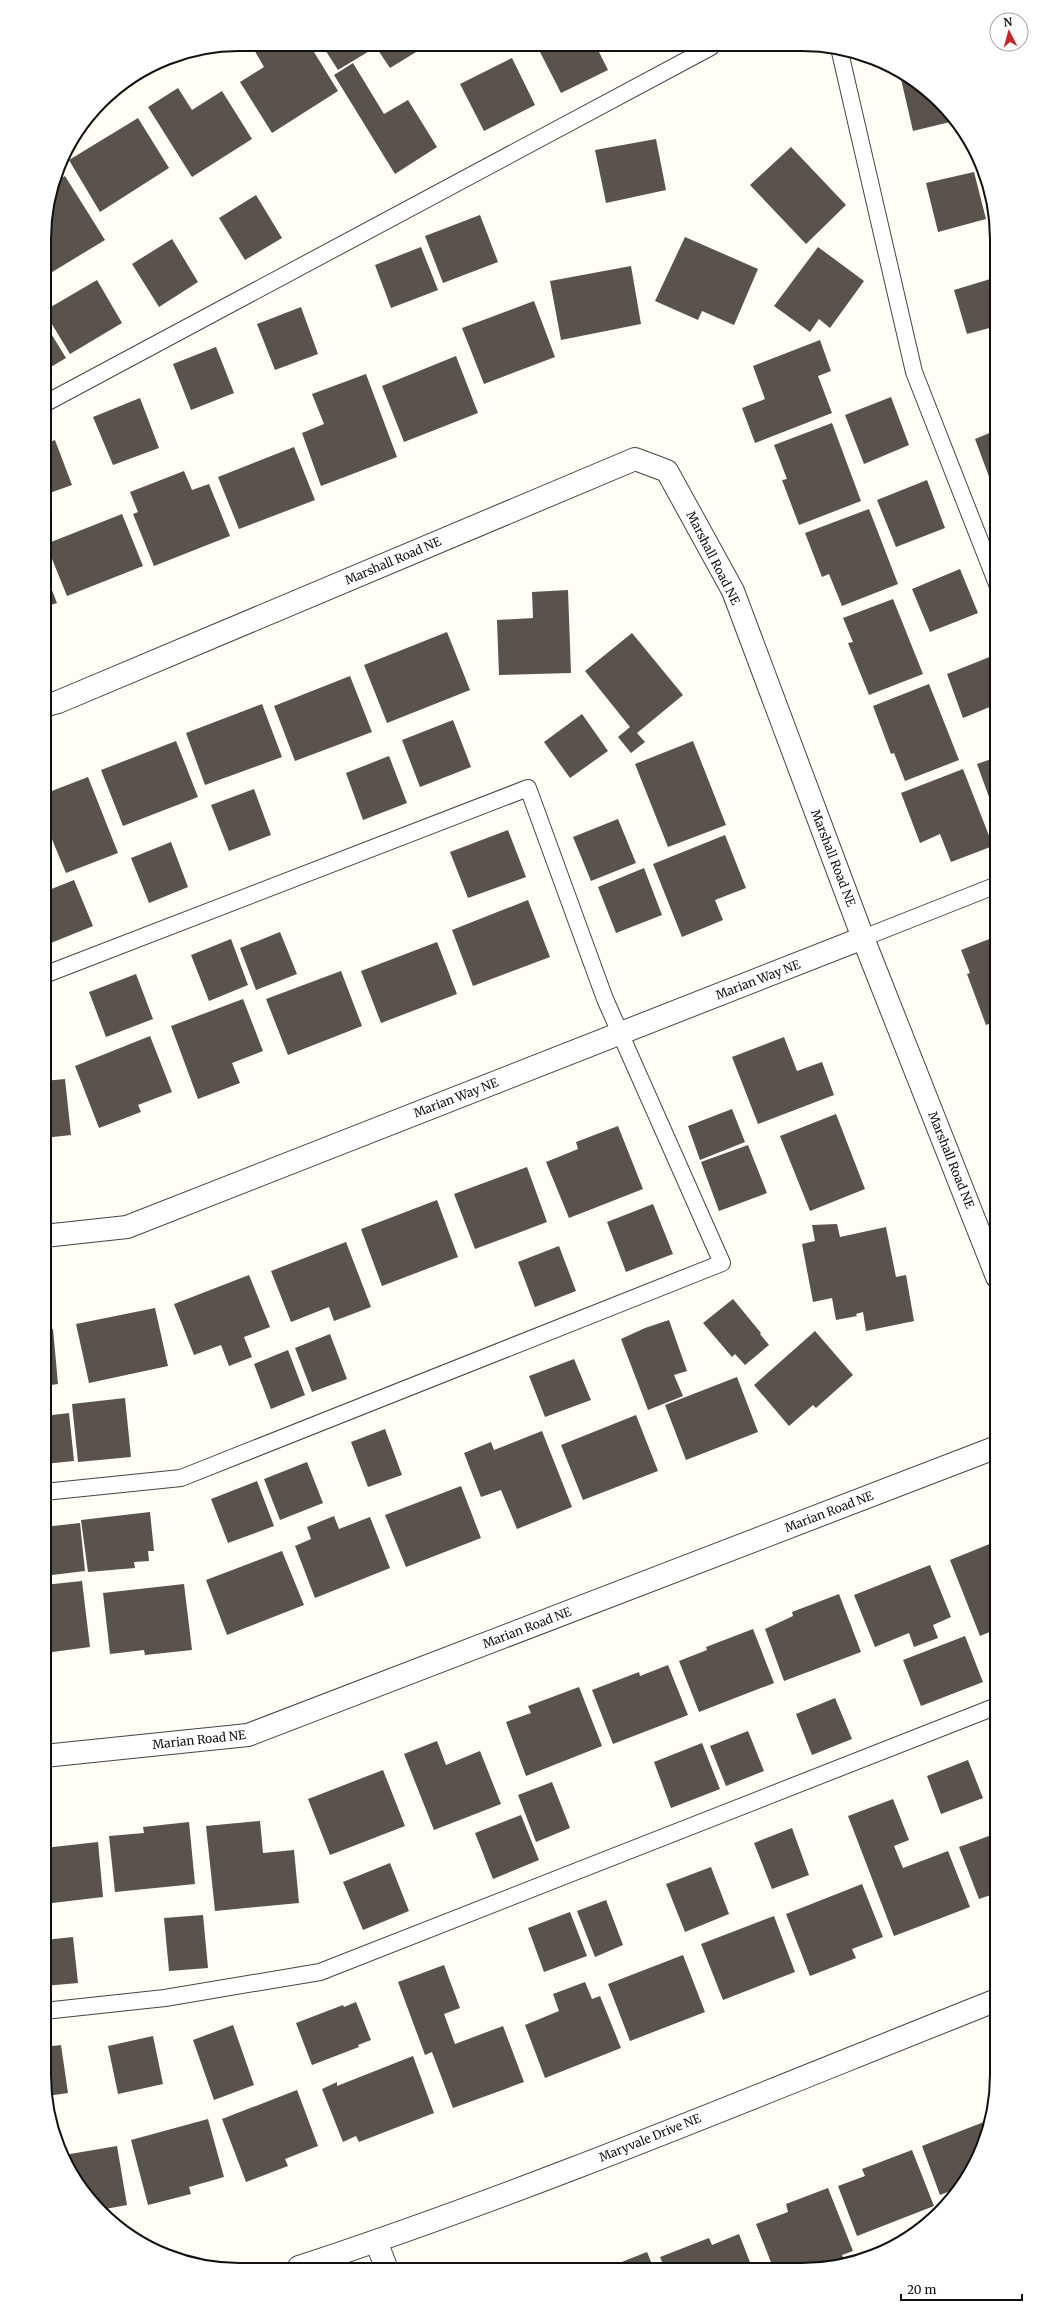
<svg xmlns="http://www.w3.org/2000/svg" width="1041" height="2314" font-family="Merriweather,serif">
  <rect width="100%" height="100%" fill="#fffdf5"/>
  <path fill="#5a524d" d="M 259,44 L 309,44 L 338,91 L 272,133 L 240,82 L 264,67 L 253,48 Z
    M 322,45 L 418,45 L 421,49 L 390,68 L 376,47 L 338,70 Z
    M 548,46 L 596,46 L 608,70 L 561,93 L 539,50 Z
    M 512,58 L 535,105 L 484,131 L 460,84 Z
    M 353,63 L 384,114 L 408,100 L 437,147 L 395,174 L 334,75 Z
    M 908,77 L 931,92 L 954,121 L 913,131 L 901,79 Z
    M 178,88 L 192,110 L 222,91 L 252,139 L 192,177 L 148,107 Z
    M 138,118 L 169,168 L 100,212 L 69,160 Z
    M 656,139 L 666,190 L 606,203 L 595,150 Z
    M 791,147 L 846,205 L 806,244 L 750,185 Z
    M 974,172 L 986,219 L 938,232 L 926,183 Z
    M 65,176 L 105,240 L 44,277 L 44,226 L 56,181 Z
    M 256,195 L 282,238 L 245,260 L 219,218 Z
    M 480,215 L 498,262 L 443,283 L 425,236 Z
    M 685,237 L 758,269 L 734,325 L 702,311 L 698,320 L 655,301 Z
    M 172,239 L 198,282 L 159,307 L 132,264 Z
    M 421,247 L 438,290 L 391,308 L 375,265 Z
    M 818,247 L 864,281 L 830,328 L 819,319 L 810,332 L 774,306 Z
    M 631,266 L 641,324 L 561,340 L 550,281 Z
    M 997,277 L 997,326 L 967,334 L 954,290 Z
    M 97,280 L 122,323 L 70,354 L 44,311 Z
    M 534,301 L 555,357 L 484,384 L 462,328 Z
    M 301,307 L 318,354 L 275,370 L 257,324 Z
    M 44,322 L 66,358 L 44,371 Z
    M 820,340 L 831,371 L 818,376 L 832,413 L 755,443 L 742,408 L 765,399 L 753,366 Z
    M 216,347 L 234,393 L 191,410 L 173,364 Z
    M 456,356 L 478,413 L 404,442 L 382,386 Z
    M 366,374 L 397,457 L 321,486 L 302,433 L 324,424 L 312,394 Z
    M 891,397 L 909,445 L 864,464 L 845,415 Z
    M 140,398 L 159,448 L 113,465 L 93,417 Z
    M 832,423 L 861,501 L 799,525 L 782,480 L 787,479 L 774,445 Z
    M 997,430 L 997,498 L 975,439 Z
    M 55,440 L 72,485 L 44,495 L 44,444 Z
    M 294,447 L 315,500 L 239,529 L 218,477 Z
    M 184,471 L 192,490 L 209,484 L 230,536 L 154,566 L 133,514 L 138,512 L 130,492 Z
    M 927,480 L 945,528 L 896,547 L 877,500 Z
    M 869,509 L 898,584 L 842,606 L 829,574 L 822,577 L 805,533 Z
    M 122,514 L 143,566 L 67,596 L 46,544 Z
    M 960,569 L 978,613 L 930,632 L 912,589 Z
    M 44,570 L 57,603 L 44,607 Z
    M 568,590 L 571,673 L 499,675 L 497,620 L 533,618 L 532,592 Z
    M 893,599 L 923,674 L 869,695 L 848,643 L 853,642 L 843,618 Z
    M 447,632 L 470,690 L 387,723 L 364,665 Z
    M 632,633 L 683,695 L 637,733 L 645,742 L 631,753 L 618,737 L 630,727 L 585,671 Z
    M 992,656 L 997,669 L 997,704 L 963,718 L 947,674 Z
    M 350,676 L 372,732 L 295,761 L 274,706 Z
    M 929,684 L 959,760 L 905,781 L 894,753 L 891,754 L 873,706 Z
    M 262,704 L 282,757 L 205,785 L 186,733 Z
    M 582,714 L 608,751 L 570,778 L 544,742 Z
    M 453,720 L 471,767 L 420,787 L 402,740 Z
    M 176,741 L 198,797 L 123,826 L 101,770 Z
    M 693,741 L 726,825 L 668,847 L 635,764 Z
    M 389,756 L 407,803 L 363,820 L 346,773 Z
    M 997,757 L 997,806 L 993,808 L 977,764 Z
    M 963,769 L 993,846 L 951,862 L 940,834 L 920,843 L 901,793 Z
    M 88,777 L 118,853 L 66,873 L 51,837 L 44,840 L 44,794 Z
    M 254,789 L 271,835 L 229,851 L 211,805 Z
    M 618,819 L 636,863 L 591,881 L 573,837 Z
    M 508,830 L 526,877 L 468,898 L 450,852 Z
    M 725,835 L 746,888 L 715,900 L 723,920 L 682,937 L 653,864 Z
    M 171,842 L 188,887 L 149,903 L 131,858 Z
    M 644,868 L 662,915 L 616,933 L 598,887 Z
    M 74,880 L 93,926 L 46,945 L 44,892 Z
    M 528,900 L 550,957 L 473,986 L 452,930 Z
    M 280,932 L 297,974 L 256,990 L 240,948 Z
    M 997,936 L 997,1021 L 986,1025 L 967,974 L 970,973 L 961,950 Z
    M 231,939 L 248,985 L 209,1001 L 191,955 Z
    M 437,942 L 457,994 L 381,1023 L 361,971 Z
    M 341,971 L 362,1026 L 288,1055 L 266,999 Z
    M 136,974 L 153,1019 L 106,1037 L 89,992 Z
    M 243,999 L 263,1051 L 232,1063 L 240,1083 L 198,1099 L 171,1026 Z
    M 150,1036 L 172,1092 L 138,1105 L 141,1112 L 99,1128 L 75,1066 Z
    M 997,1036 L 997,1054 L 990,1039 Z
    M 784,1037 L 797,1071 L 822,1062 L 834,1095 L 758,1124 L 732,1057 Z
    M 65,1079 L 71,1135 L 44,1138 L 44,1081 Z
    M 732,1109 L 745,1142 L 700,1160 L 688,1126 Z
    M 836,1114 L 865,1189 L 810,1211 L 780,1136 Z
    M 618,1126 L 643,1189 L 569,1218 L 546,1162 L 578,1149 L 576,1142 Z
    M 748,1145 L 767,1193 L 719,1211 L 701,1162 Z
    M 527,1167 L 547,1222 L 475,1249 L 454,1194 Z
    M 437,1200 L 458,1257 L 382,1286 L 361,1229 Z
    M 653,1204 L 673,1254 L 626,1272 L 607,1222 Z
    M 837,1224 L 840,1237 L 886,1227 L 896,1277 L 906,1275 L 914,1321 L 866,1331 L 863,1312 L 856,1314 L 857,1316 L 836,1320 L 832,1298 L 813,1302 L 802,1244 L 815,1241 L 812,1225 Z
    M 346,1242 L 371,1307 L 334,1321 L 329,1307 L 291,1322 L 271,1271 Z
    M 559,1246 L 576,1291 L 535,1307 L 518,1262 Z
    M 249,1275 L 270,1327 L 244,1337 L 252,1357 L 229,1366 L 221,1345 L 194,1355 L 174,1304 Z
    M 733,1299 L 761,1333 L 760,1334 L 769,1345 L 745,1365 L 735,1354 L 732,1357 L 703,1323 Z
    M 155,1308 L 168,1366 L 89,1383 L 76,1324 Z
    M 669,1320 L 687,1371 L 674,1375 L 683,1396 L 648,1410 L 621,1339 L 645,1328 Z
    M 53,1329 L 58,1384 L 44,1386 L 44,1330 Z
    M 815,1331 L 853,1375 L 816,1408 L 813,1405 L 789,1426 L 754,1385 Z
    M 330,1334 L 347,1379 L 312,1392 L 295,1348 Z
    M 288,1350 L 305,1395 L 271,1409 L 254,1364 Z
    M 574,1359 L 591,1400 L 545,1417 L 529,1376 Z
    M 737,1377 L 758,1432 L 686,1460 L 665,1405 Z
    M 125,1398 L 131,1457 L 78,1462 L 72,1404 Z
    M 69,1413 L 74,1461 L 44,1464 L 44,1416 Z
    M 636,1415 L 658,1471 L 583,1500 L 561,1445 Z
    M 385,1429 L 402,1475 L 368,1487 L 351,1442 Z
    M 542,1431 L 572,1507 L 517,1529 L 501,1490 L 481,1497 L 464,1453 L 491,1442 L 494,1450 Z
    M 307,1462 L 323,1503 L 280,1520 L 264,1479 Z
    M 257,1481 L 274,1526 L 228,1543 L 211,1499 Z
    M 461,1486 L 481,1538 L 406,1567 L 385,1515 Z
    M 150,1512 L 154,1551 L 148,1551 L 149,1561 L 134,1562 L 135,1568 L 88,1572 L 81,1520 Z
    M 334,1516 L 339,1529 L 370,1517 L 390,1568 L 315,1598 L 295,1546 L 311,1539 L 307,1527 Z
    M 80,1523 L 85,1571 L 44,1576 L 44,1527 Z
    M 997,1541 L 997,1629 L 980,1636 L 950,1560 Z
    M 282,1551 L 304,1605 L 227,1635 L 206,1580 Z
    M 930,1565 L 951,1617 L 933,1625 L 938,1638 L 914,1647 L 909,1633 L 875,1647 L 854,1595 Z
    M 82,1581 L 90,1647 L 45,1653 L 44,1585 Z
    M 184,1584 L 192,1650 L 145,1655 L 144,1650 L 110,1654 L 103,1593 Z
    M 839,1594 L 861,1652 L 784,1681 L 765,1629 L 793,1616 L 792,1612 Z
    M 753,1629 L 774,1683 L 699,1712 L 679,1661 L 707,1650 L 706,1647 Z
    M 965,1636 L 983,1682 L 921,1706 L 903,1660 Z
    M 668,1665 L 688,1715 L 613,1744 L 592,1690 L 639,1672 L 640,1676 Z
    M 579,1687 L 602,1746 L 526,1776 L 506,1722 L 531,1713 L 528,1706 Z
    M 835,1698 L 852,1739 L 812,1755 L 796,1714 Z
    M 748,1731 L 764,1771 L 726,1786 L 710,1746 Z
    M 437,1741 L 446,1765 L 480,1751 L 501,1804 L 434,1830 L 404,1754 Z
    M 702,1743 L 720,1789 L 671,1808 L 654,1762 Z
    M 968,1760 L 983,1798 L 941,1814 L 927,1776 Z
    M 383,1770 L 405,1826 L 330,1855 L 308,1799 Z
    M 552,1782 L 570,1828 L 536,1842 L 518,1795 Z
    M 893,1799 L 909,1840 L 894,1846 L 903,1868 L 948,1851 L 970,1907 L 894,1936 L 848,1816 Z
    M 521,1815 L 539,1860 L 493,1879 L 475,1833 Z
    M 260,1821 L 263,1853 L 294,1850 L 299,1903 L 215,1911 L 206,1826 Z
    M 189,1822 L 195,1884 L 115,1892 L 109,1836 L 144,1833 L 143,1827 Z
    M 792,1828 L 809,1875 L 772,1889 L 754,1843 Z
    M 997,1833 L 997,1893 L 979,1899 L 959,1847 Z
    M 98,1842 L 103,1897 L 44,1904 L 44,1848 Z
    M 390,1863 L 409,1911 L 363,1930 L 343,1882 Z
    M 711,1867 L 729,1914 L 685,1932 L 666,1884 Z
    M 862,1884 L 883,1937 L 852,1949 L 856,1958 L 810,1976 L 786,1914 Z
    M 606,1900 L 623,1945 L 595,1957 L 577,1911 Z
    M 570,1912 L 587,1956 L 544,1972 L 528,1928 Z
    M 203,1915 L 208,1968 L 169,1971 L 164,1918 Z
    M 774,1916 L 795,1972 L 723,2000 L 701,1944 Z
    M 73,1937 L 78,1983 L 44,1986 L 44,1940 Z
    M 683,1955 L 705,2012 L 630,2041 L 608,1984 Z
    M 444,1965 L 460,2008 L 444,2014 L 455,2044 L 503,2026 L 524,2082 L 453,2108 L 432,2052 L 425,2055 L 398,1982 Z
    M 585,1982 L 592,1999 L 600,1996 L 621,2048 L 545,2078 L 525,2025 L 559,2011 L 553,1994 Z
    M 356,2002 L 371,2040 L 358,2045 L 359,2047 L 312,2065 L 296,2023 L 343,2005 L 344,2007 Z
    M 233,2025 L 254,2085 L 214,2100 L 193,2040 Z
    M 153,2036 L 163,2084 L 118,2094 L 108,2046 Z
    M 61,2045 L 68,2093 L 47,2096 L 44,2047 Z
    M 413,2056 L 434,2113 L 359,2142 L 356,2136 L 343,2142 L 322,2089 L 337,2082 L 337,2086 Z
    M 297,2090 L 318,2146 L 285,2159 L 288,2166 L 246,2182 L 222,2119 Z
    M 208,2119 L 224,2177 L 189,2187 L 191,2194 L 148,2205 L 131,2140 Z
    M 989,2120 L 982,2150 L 958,2188 L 940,2195 L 922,2146 Z
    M 117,2146 L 127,2205 L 100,2210 L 77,2183 L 64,2155 Z
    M 912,2150 L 934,2206 L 857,2236 L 838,2186 L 865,2176 L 862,2169 Z
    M 828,2188 L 853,2251 L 842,2255 L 846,2264 L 818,2268 L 817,2265 L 802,2270 L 774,2270 L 756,2224 L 788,2212 L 786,2204 Z
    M 739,2234 L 753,2270 L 665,2269 L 660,2257 L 709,2238 L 712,2245 Z
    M 647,2252 L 654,2269 L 604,2269 Z"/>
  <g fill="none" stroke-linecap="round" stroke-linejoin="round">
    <defs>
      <path id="service" d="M 839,48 L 914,372 L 997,584
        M 44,404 L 711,47
        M 863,938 L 997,885
        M 44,1492 L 181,1478 L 722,1263 L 605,999 L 528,788 L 44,975
        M 44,2011 L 165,1998 L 320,1972 L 997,1706"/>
      <path id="minor" d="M 44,706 L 58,702 L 635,459 L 667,471 L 733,591 L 863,938 L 997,1277
        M 44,1236 L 127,1227 L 863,938
        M 44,1756 L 248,1735 L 997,1447
        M 376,2241 L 386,2267
        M 299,2267 C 536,2189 765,2092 997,2000"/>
    </defs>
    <use href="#service" stroke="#444" stroke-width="18"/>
    <use href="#minor" stroke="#444" stroke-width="24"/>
    <use href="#service" stroke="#fff" stroke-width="16"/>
    <use href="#minor" stroke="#fff" stroke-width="22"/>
  </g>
  <g text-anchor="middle" stroke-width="4" stroke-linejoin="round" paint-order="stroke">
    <g font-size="12" fill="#111" stroke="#fff">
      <text transform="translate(713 558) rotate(63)" y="4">Marshall Road NE</text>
      <text transform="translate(393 561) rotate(-23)" y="4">Marshall Road NE</text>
      <text transform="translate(833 858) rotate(69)" y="4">Marshall Road NE</text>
      <text transform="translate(758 980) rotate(-21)" y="4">Marian Way NE</text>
      <text transform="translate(456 1098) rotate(-21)" y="4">Marian Way NE</text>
      <text transform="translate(951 1160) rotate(68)" y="4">Marshall Road NE</text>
      <text transform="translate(829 1512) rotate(-21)" y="4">Marian Road NE</text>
      <text transform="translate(527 1628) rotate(-21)" y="4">Marian Road NE</text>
      <text transform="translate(199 1740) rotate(-6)" y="4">Marian Road NE</text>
      <text transform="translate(650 2138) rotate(-22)" y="4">Maryvale Drive NE</text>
    </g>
  </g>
  <path d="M0 0H1041V2314H0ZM239 51H802A188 188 0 0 1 990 239V2075A188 188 0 0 1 802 2263H239A188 188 0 0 1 51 2075V239A188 188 0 0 1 239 51Z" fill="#fff" fill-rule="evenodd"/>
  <path fill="none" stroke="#111" stroke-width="2" d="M239 51H802A188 188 0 0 1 990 239V2075A188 188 0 0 1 802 2263H239A188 188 0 0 1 51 2075V239A188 188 0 0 1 239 51Z"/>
  <g transform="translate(1009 32) rotate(354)"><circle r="19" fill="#ffffff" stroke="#a0a0a0"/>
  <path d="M0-3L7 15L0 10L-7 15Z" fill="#c4262e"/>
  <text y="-6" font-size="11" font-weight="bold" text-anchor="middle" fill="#111111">N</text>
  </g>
  <path d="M901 2294v6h121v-6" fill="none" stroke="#111111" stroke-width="2"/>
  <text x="907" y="2294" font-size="12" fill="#111111" stroke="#ffffff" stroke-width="3" paint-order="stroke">20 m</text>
</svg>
